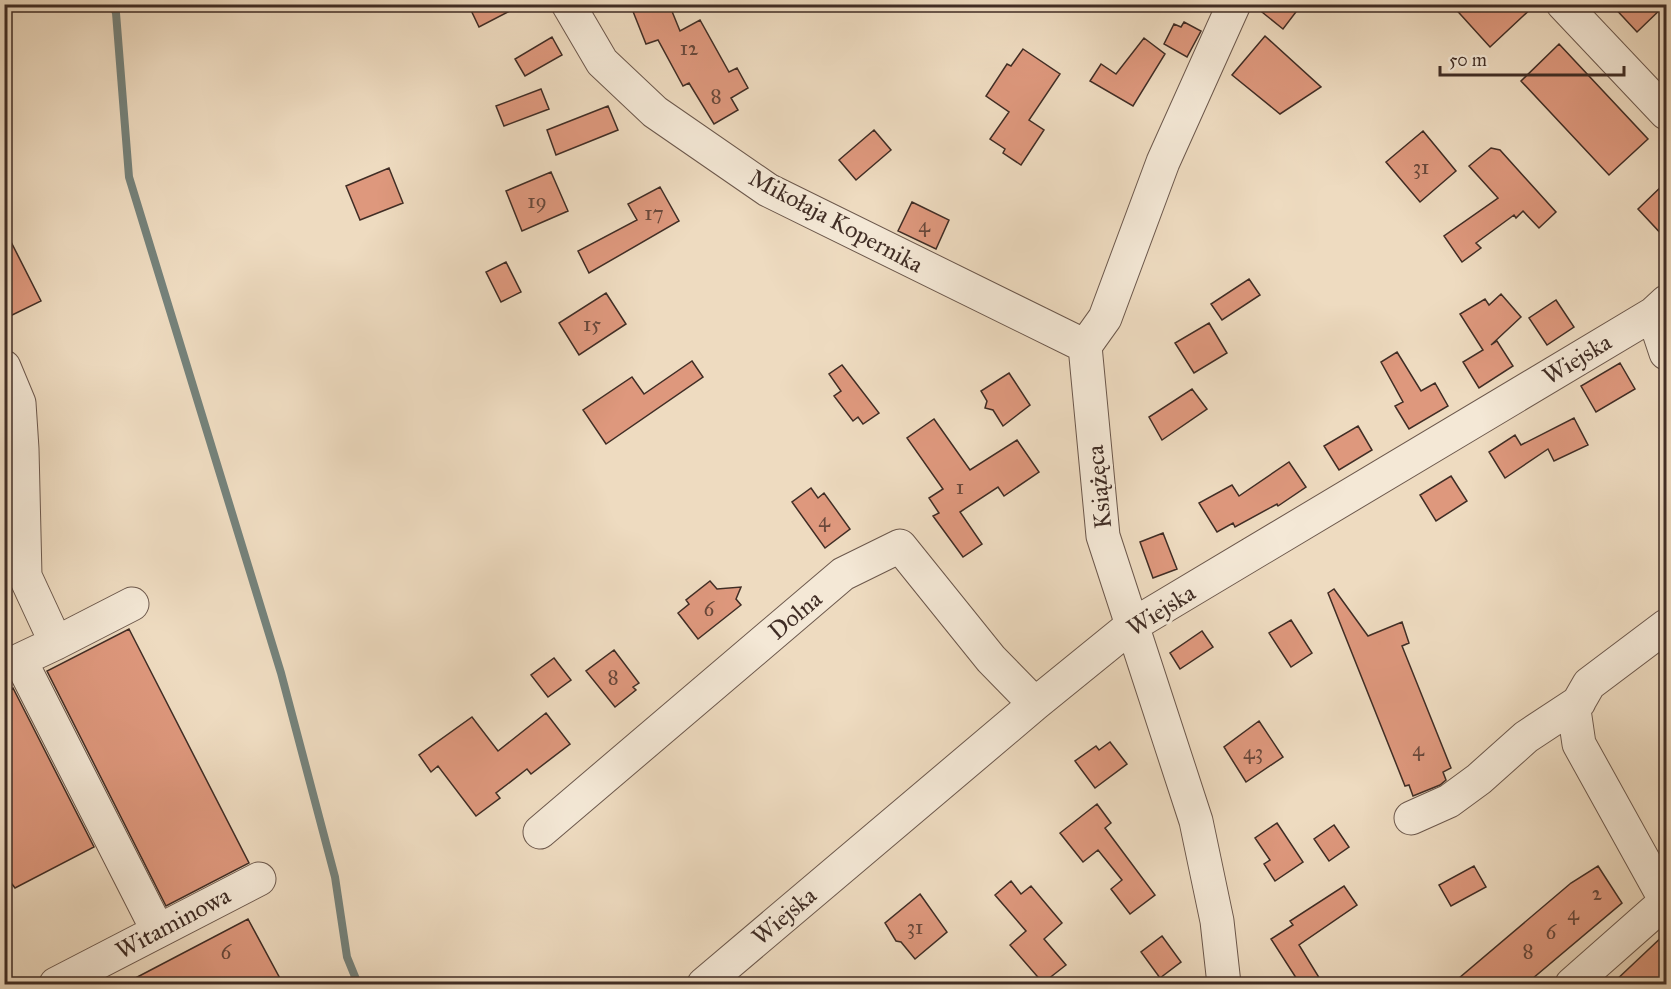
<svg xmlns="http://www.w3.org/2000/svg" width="1671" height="989" font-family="'IM FELL Great Primer',serif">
  <rect width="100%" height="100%" fill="#eedbc0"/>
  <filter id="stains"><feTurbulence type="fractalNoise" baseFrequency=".00333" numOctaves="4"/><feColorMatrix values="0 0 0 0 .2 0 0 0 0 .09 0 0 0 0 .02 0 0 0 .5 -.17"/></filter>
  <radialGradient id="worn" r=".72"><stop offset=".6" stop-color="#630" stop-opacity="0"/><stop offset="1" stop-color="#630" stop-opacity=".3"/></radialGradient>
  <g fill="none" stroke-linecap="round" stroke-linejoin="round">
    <path stroke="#75827b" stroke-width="8" d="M 112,4 L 116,13 L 129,177 L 281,673 L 335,877 L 347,957 L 358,984"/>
  </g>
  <path fill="#de987d" stroke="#402d25" stroke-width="1.5" d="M 468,4 L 523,4 L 479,27 Z
    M 644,4 L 669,4 L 680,31 L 700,20 L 729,72 L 737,68 L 748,88 L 731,98 L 738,110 L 714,124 L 689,83 L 683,86 L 658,40 L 646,44 L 632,9 Z
    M 1252,4 L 1302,4 L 1283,29 Z
    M 1451,4 L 1536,4 L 1490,47 Z
    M 1611,4 L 1666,4 L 1637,32 Z
    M 1184,22 L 1201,31 L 1187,57 L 1164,44 L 1174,24 L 1181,27 Z
    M 1265,36 L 1321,87 L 1280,114 L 1232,75 Z
    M 552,37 L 562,55 L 525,76 L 515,59 Z
    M 1144,38 L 1165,54 L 1133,106 L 1090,81 L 1101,64 L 1116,74 Z
    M 1559,44 L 1648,139 L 1609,175 L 1521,81 Z
    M 1023,49 L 1060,74 L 1029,120 L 1044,130 L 1021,165 L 1003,153 L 1005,149 L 990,139 L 1009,112 L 986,96 L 1007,64 L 1011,66 Z
    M 541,89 L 549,109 L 504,126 L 496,106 Z
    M 608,106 L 618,130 L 556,155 L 547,130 Z
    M 874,130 L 891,150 L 856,180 L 839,160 Z
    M 1423,131 L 1456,171 L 1420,202 L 1386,162 Z
    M 1491,148 L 1500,150 L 1556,212 L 1539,228 L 1523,211 L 1516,218 L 1514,215 L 1476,243 L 1481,248 L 1462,262 L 1444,236 L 1498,198 L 1469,166 Z
    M 389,168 L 403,203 L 360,220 L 346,186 Z
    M 551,172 L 568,211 L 522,231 L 506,191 Z
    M 1666,182 L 1666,239 L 1638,209 Z
    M 660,187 L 679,221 L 589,273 L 578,251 L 637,220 L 628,204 Z
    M 912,202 L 949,220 L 936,249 L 898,231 Z
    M 4,228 L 41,301 L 4,319 Z
    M 506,262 L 521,292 L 501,302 L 486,272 Z
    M 1249,279 L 1260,295 L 1222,320 L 1211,304 Z
    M 606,293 L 626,324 L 579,355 L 559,323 Z
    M 1501,294 L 1521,317 L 1491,345 L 1497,341 L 1513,366 L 1479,388 L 1463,362 L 1483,350 L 1460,314 L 1485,299 L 1489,305 Z
    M 1556,300 L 1574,327 L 1547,345 L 1529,318 Z
    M 1209,323 L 1227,353 L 1194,373 L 1175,343 Z
    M 1397,352 L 1421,391 L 1435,383 L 1448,406 L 1409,429 L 1395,406 L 1403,402 L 1381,362 Z
    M 692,361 L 703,377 L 606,444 L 583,410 L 632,377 L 644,394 Z
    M 1620,363 L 1635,389 L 1596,412 L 1581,386 Z
    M 842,365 L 879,413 L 863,424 L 858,417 L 853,421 L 834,396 L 841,391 L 829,374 Z
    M 1009,373 L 1030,405 L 1003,426 L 993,410 L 985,408 L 987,401 L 981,391 Z
    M 1192,389 L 1207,409 L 1162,440 L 1149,417 Z
    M 1574,418 L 1588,445 L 1554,461 L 1548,449 L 1505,478 L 1489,452 L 1515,435 L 1521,445 Z
    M 934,419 L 970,470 L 1017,440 L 1039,472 L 1004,496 L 998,487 L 960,512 L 982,544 L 963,557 L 933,516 L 939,513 L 929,498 L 943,489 L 907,438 Z
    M 1358,426 L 1372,450 L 1339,470 L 1324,446 Z
    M 1289,462 L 1306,487 L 1278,506 L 1277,504 L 1235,527 L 1233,523 L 1217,532 L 1199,503 L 1232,485 L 1239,496 Z
    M 1451,476 L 1467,501 L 1436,521 L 1420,495 Z
    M 811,488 L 818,498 L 824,493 L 850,529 L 825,548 L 792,502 Z
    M 1163,533 L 1177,569 L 1153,578 L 1140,542 Z
    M 710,581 L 717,589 L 741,587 L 736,599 L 741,605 L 698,639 L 678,613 L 689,604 L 686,600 Z
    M 1334,589 L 1368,636 L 1402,622 L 1409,643 L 1402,646 L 1451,768 L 1443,772 L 1446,780 L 1440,785 L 1413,796 L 1409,785 L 1405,786 L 1328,593 Z
    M 1291,620 L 1312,653 L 1291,667 L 1269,633 Z
    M 129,629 L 249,863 L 166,906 L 47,671 Z
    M 1202,631 L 1213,647 L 1180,669 L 1170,653 Z
    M 614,650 L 639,683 L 633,687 L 636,690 L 615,707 L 586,671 Z
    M 554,658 L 571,680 L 548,697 L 531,675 Z
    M 13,688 L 94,847 L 15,888 L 12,884 L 4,888 L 4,693 Z
    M 546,713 L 570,744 L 531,774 L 527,769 L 496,793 L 500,798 L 476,816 L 438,766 L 431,772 L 419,755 L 472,717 L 498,751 Z
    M 1259,721 L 1283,757 L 1246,782 L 1224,747 Z
    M 1110,742 L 1127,764 L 1095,788 L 1075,761 L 1096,746 L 1099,750 Z
    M 1097,804 L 1111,823 L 1105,828 L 1155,895 L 1130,914 L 1111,889 L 1122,880 L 1098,850 L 1083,862 L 1060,833 Z
    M 1277,823 L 1303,862 L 1275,881 L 1264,864 L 1270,860 L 1255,838 Z
    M 1334,825 L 1349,847 L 1329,861 L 1314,839 Z
    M 1474,866 L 1486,887 L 1451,906 L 1439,885 Z
    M 1598,866 L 1622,903 L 1526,984 L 1452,984 L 1571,883 Z
    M 1011,881 L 1021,894 L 1031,886 L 1062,923 L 1044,939 L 1066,965 L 1043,983 L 1010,945 L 1026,931 L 995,895 Z
    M 1344,886 L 1357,905 L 1299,945 L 1323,984 L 1300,984 L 1271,939 L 1293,925 L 1290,921 Z
    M 920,894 L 947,932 L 915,959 L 901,942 L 896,941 L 885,923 Z
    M 248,919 L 283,984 L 124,984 Z
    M 1666,933 L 1666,984 L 1612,984 Z
    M 1162,936 L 1181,962 L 1160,978 L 1141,952 Z"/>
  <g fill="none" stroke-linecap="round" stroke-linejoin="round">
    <defs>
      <path id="minor" d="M 568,4 L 602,62 L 655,112 L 768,190 L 1085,346
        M 1563,4 L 1666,113
        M 1653,314 L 1666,353
        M 4,367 L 19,403 L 22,449
        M 4,446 L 22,449 L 25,576 L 56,643 L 132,604
        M 1666,626 L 1589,684 L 1574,710 L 1579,744 L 1666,901
        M 56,643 L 20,660 L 158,931
        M 1411,818 L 1449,801 L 1479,779 L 1526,737 L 1579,702
        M 540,832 L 843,574 L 900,546 L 991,659 L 1035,704
        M 56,984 L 259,879
        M 704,984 L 1035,704 L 1131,626 L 1653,314 L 1666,302
        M 1224,984 L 1217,921 L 1196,821 L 1103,536 L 1085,346 L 1105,318 L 1163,162 L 1234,4
        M 1572,984 L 1666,901"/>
    </defs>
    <use href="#minor" stroke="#6c584c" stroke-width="35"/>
    <use href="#minor" stroke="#f4e8d6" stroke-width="33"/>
  </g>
  <g text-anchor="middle" stroke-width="6" stroke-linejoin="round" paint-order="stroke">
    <g font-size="21" fill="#68483b">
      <text x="689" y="55">12</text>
      <text x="716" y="103">8</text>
      <text x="1421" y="174">31</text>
      <text x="537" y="208">19</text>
      <text x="654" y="220">17</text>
      <text x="924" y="232">4</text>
      <text x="592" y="331">15</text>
      <text x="960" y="494">1</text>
      <text x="824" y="527">4</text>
      <text x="709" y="616">6</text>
      <text x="613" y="684">8</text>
      <text x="1418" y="756">4</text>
      <text x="1253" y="759">43</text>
      <text x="1597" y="900">2</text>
      <text x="1573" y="920">4</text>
      <text x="915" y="934">31</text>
      <text x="1551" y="939">6</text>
      <text x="1528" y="958">8</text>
      <text x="226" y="959">6</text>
    </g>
    <g font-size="24" fill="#402d25" stroke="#f4e8d6">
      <text transform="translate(836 221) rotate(28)" y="8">Mikołaja Kopernika</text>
      <text transform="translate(1577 359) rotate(-31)" y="8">Wiejska</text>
      <text transform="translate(1099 487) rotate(-96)" y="8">Książęca</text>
      <text transform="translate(1161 610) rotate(-32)" y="8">Wiejska</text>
      <text transform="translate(795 615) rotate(-40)" y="8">Dolna</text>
      <text transform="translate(784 916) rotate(-40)" y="8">Wiejska</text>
      <text transform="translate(173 923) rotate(-28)" y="8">Witaminowa</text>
    </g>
  </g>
  <rect width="1671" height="989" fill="none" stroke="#eedbc0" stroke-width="24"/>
  <rect x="6" y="6" width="1659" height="977" fill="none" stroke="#402d25" stroke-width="3"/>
  <rect x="12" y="12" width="1647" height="965" fill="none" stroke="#402d25" stroke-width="1.5"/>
  <path d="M1440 66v9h184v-9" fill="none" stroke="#402d25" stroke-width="3"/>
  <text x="1449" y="66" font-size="18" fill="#402d25" stroke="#f4e8d6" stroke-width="4.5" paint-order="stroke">50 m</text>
  <rect width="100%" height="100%" filter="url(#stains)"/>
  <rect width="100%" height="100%" fill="url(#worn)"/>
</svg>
